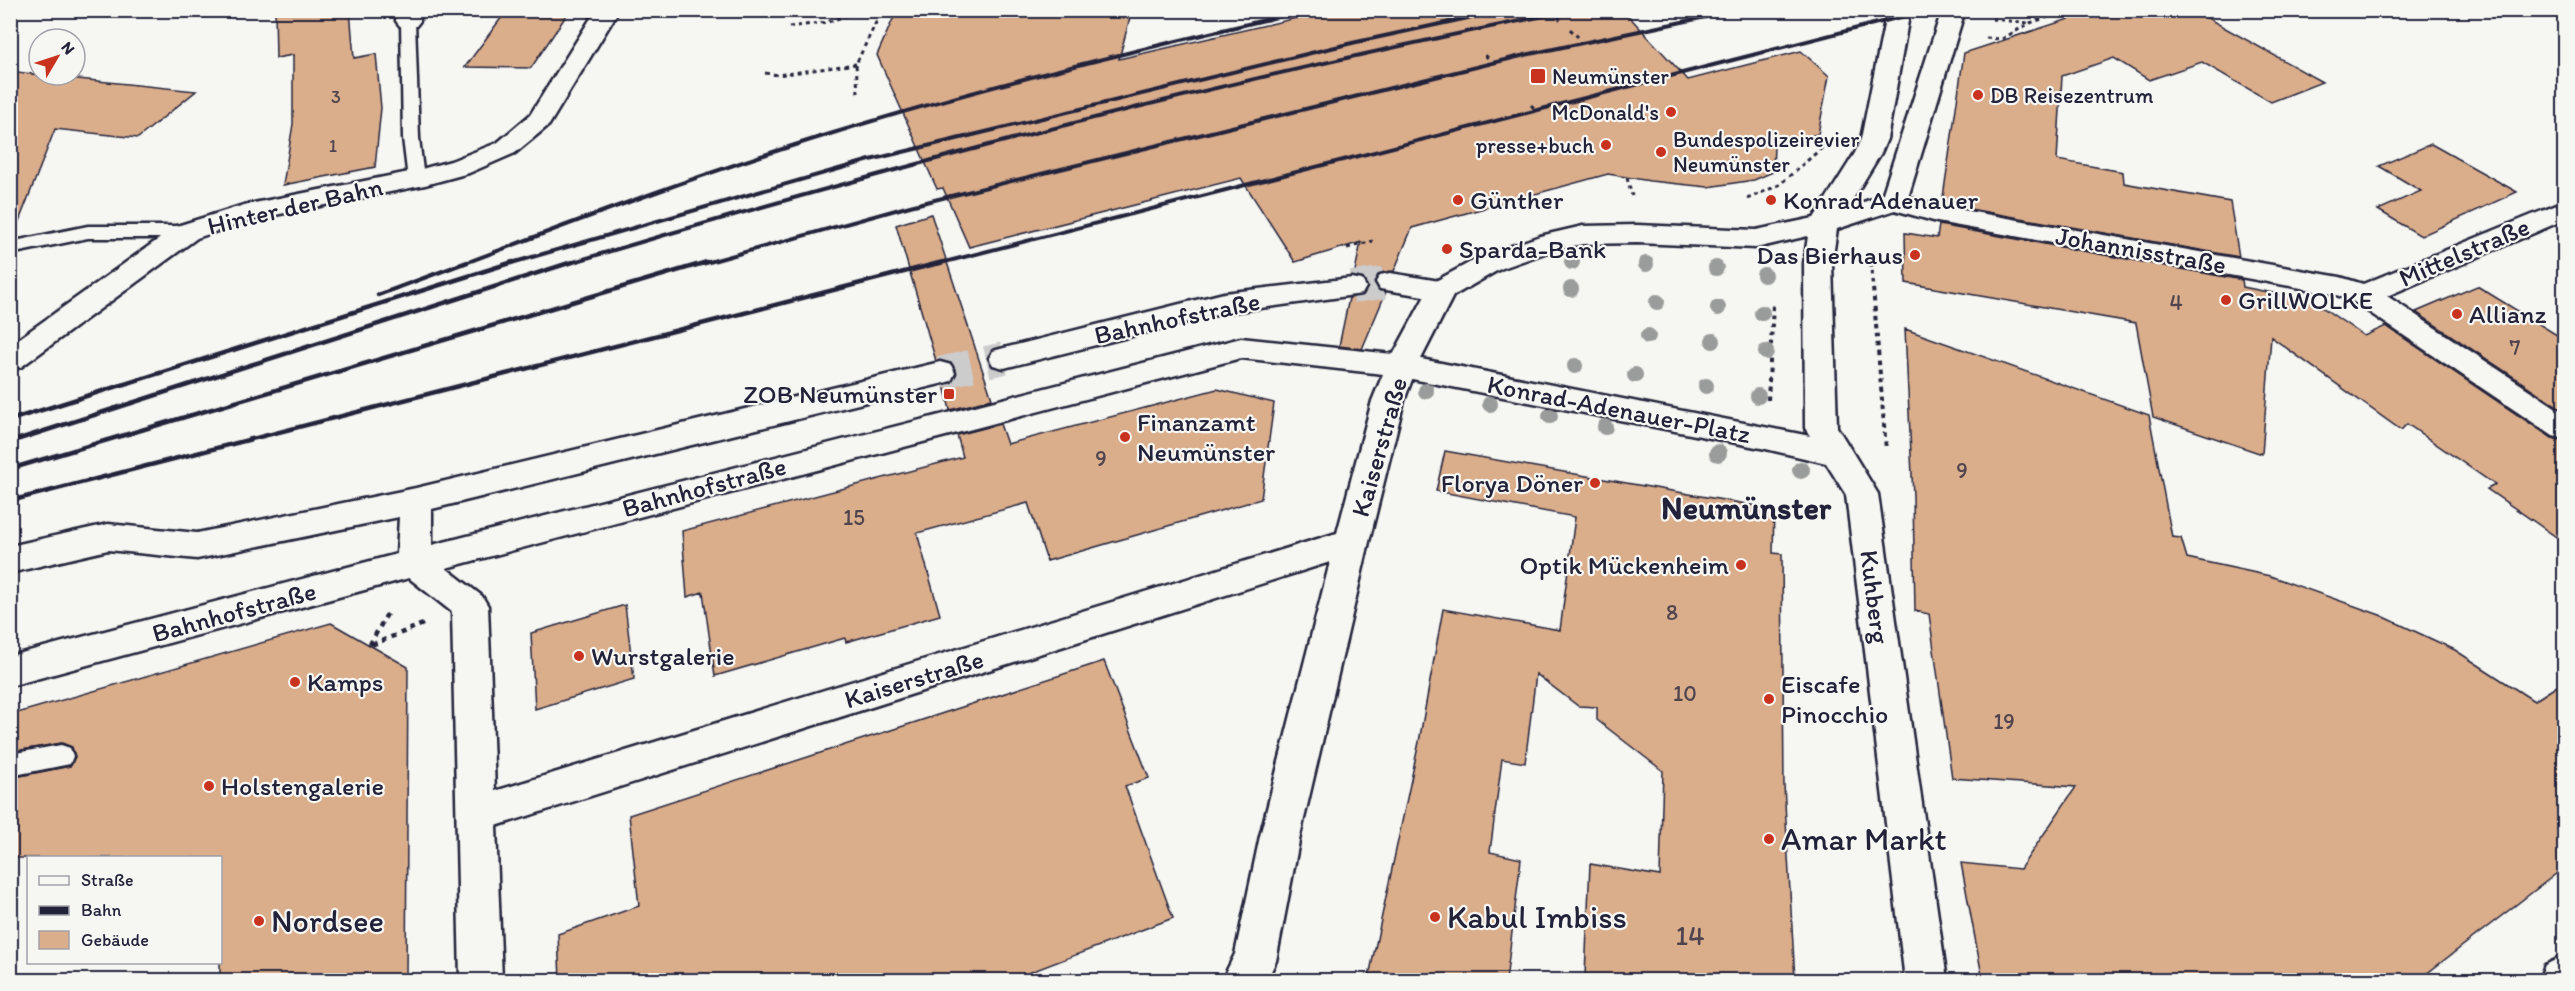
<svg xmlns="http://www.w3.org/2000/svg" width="2575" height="991" font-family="Itim,sans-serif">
  <rect width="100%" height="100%" fill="#f6f6f2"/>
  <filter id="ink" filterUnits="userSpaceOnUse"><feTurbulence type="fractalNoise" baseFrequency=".0167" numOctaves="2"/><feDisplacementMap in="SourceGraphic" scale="12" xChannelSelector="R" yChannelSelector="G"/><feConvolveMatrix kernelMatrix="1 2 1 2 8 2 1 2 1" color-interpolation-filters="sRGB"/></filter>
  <g filter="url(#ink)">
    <path fill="#daad8b" stroke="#22223b" stroke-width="1.5" d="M 275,10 L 350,10 L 354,58 L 376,54 L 381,108 L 375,167 L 283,185 L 293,124 L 293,55 L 276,58 Z
      M 507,10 L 570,10 L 531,68 L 465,67 Z
      M 897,10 L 1132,10 L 1119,59 L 1331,10 L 1623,10 L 1688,80 L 1801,51 L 1829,76 L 1818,134 L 1774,145 L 1773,172 L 1754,180 L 1708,187 L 1650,181 L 1608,174 L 1412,228 L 1394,271 L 1380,273 L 1374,281 L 1378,290 L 1386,292 L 1362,349 L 1339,346 L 1349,298 L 1362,296 L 1368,288 L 1364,279 L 1354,276 L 1361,242 L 1295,262 L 1241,178 L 969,247 L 943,188 L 937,189 L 877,55 Z
      M 2097,10 L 2193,10 L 2322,82 L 2271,102 L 2202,62 L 2149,80 L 2114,58 L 2062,76 L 2057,160 L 2123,172 L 2124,183 L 2230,202 L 2239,257 L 1942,204 L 1964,53 Z
      M 10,71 L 39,75 L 196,91 L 138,138 L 55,129 L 14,234 L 10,234 Z
      M 2431,144 L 2517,192 L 2421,236 L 2378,210 L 2421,191 L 2379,166 Z
      M 931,214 L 992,399 L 950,410 L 944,385 L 953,382 L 957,372 L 952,363 L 936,361 L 896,225 Z
      M 1939,225 L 2242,280 L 2243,287 L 2313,301 L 2364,336 L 2386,326 L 2552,438 L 2565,441 L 2565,543 L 2487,489 L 2495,485 L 2407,424 L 2401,430 L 2271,337 L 2262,454 L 2153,417 L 2136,323 L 1906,283 L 1905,233 L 1937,238 Z
      M 2477,286 L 2565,340 L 2565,411 L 2416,312 Z
      M 1905,329 L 2149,415 L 2172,537 L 2181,538 L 2187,558 L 2270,576 L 2380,615 L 2455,650 L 2534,701 L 2565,681 L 2565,867 L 2417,981 L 1983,981 L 1961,863 L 2020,869 L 2076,787 L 1952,778 L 1929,614 L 1915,611 L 1913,496 Z
      M 1217,389 L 1274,403 L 1261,499 L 1047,561 L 1028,503 L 917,533 L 940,615 L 846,642 L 845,638 L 715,676 L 703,592 L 687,597 L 682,531 L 963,457 L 957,435 L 1000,424 L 1007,444 Z
      M 1445,451 L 1774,509 L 1773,553 L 1782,554 L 1784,785 L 1795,981 L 1614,981 L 1585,975 L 1590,864 L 1660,876 L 1663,771 L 1597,720 L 1597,707 L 1578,706 L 1536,674 L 1525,763 L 1502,759 L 1490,852 L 1521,859 L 1506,981 L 1368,981 L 1419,742 L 1443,609 L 1560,630 L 1575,517 L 1436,491 Z
      M 625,605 L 634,679 L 535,709 L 531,633 Z
      M 331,623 L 408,667 L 406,981 L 220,981 L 220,858 L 10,858 L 10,778 L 70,766 L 75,757 L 72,747 L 62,743 L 10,752 L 10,715 Z
      M 1104,661 L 1149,778 L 1125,786 L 1173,918 L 1007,981 L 560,981 L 558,934 L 639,906 L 629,815 Z"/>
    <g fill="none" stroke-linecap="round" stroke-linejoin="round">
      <path stroke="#cccccd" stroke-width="32" stroke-dasharray="32 16" stroke-linecap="butt" d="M 1352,287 L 1390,282
        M 940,373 L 1004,358"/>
      <defs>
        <path id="service" d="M 408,17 L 415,21 L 419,138 L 424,179 L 422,183 L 410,183 L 408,179 L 403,138 L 401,21 Z
          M 88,226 L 187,226 L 193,228 L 196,232 L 193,236 L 187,238 L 88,238 L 10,254 L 10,242 Z
          M 61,745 L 70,748 L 73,756 L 70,764 L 10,776 L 10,754 Z"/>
        <path id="minor" d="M 396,10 L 420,10 L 420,21 L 416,26 L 408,28 L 400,26 L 396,21 Z
          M 596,10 L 619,10 L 549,125 L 515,153 L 469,173 L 425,185 L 250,220 L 197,238 L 21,367 L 10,370 L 10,345 L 177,226 L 244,205 L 414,171 L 451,161 L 497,143 L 530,115 Z
          M 1894,193 L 1940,206 L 2340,277 L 2363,284 L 2564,202 L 2564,220 L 2387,296 L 2564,413 L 2564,439 L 2553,436 L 2354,302 L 2334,294 L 1937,222 L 1884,207 L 1881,201 L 1884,195 Z
          M 1390,273 L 1452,283 L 1456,290 L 1452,297 L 1442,299 L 1380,289 L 1376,282 L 1380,275 Z
          M 1352,278 L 1362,280 L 1366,287 L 1362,294 L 1224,313 L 1004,368 L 993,365 L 989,358 L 993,351 L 1004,348 L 1224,293 Z
          M 1241,338 L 1402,355 L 1413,359 L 1417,366 L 1404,401 L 1369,542 L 1300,836 L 1276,961 L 1267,980 L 1222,980 L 1235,954 L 1260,836 L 1330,562 L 496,826 L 502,980 L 460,980 L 452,612 L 409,578 L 10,686 L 10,656 L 397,554 L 399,517 L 197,559 L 108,550 L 10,573 L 10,546 L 108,524 L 197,533 L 416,488 L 940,362 L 951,365 L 955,373 L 951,381 L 940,384 L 432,509 L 432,545 ZM 1241,358 L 1383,374 L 1372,401 L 1337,533 L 495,791 L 488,606 L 482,596 L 446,568 Z"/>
        <path id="tertiary" d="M 1887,10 L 1910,10 L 1887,139 L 1881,153 L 1848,207 L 1882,196 L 1942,10 L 1965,10 L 1907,201 L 1904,207 L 1837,229 L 1832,263 L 1837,427 L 1878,494 L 1947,980 L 1905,980 L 1846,495 L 1826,463 L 1766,449 L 1402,377 L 1391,373 L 1387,366 L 1432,283 L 1480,257 L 1540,236 L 1583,226 L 1637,225 L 1756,230 L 1814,218 L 1855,153 L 1861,139 ZM 1808,236 L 1804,263 L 1805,428 L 1810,436 L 1421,359 L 1453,296 L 1500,269 L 1556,249 L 1583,244 L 1637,243 L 1756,248 Z
          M 2564,956 L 2564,980 L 2539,980 L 2545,965 Z"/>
      </defs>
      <use href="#service" stroke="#22223b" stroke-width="5"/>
      <use href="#minor" stroke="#22223b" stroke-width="5"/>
      <use href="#tertiary" stroke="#22223b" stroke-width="5"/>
      <path stroke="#22223b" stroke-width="3" stroke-dasharray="4 4" stroke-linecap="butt" d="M 1448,13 L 1450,16
        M 1558,17 L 1562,21
        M 1992,19 L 2029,23
        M 789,27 L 828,22 L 862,10
        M 1570,29 L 1578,37
        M 1986,38 L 2002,39 L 2030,23 L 2069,10
        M 1485,55 L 1488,58
        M 765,73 L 778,75 L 856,64
        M 858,93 L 856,64 L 882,10
        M 1531,105 L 1534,108
        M 1627,178 L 1632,196
        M 1747,199 L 1779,185 L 1823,147
        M 1347,248 L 1373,241
        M 1870,251 L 1871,264"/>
      <path stroke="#22223b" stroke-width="4" stroke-dasharray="4.5 4.5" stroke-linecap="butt" d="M 1871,262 L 1886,450
        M 1768,400 L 1773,305"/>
      <path stroke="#22223b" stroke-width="4.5" stroke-dasharray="5 5" stroke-linecap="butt" d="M 387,614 L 369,646 L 423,624"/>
      <use href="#service" fill="#f6f6f2" fill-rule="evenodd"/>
      <use href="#minor" fill="#f6f6f2" fill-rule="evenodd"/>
      <use href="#tertiary" fill="#f6f6f2" fill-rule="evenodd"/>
      <path stroke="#22223b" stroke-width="4" d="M 463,264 C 584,218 706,172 830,134 C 987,85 1147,48 1307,10
        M 508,264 L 870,160 L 1352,43 L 1505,10
        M 567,264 C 899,164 1234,77 1574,10
        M 702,264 L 910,206 L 1525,55 L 1739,10
        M 937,264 L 1928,10"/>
      <path stroke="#22223b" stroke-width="4.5" d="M 378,295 L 467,262
        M 10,420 L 513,262
        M 10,442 L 572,262
        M 10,469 L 707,262
        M 10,501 L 943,262"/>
    </g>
    <g fill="#9a9c9b">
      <circle cx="1572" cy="262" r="8"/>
      <circle cx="1646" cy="264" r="8"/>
      <circle cx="1716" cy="268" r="8"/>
      <circle cx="1764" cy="275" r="8"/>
      <circle cx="1571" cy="289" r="8"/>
      <circle cx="1657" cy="302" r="8"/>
      <circle cx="1718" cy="308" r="8"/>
      <circle cx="1762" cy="313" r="8"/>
      <circle cx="1648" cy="336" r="8"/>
      <circle cx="1713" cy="341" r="8"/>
      <circle cx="1766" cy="352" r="8"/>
      <circle cx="1575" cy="366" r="8"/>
      <circle cx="1635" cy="375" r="8"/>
      <circle cx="1706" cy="386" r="8"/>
      <circle cx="1426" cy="391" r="8"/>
      <circle cx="1758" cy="396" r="8"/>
      <circle cx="1490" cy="404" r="8"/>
      <circle cx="1550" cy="416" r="8"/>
      <circle cx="1605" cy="427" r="8"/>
      <circle cx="1718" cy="453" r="9"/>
      <circle cx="1801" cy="470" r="9"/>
    </g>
  </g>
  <g fill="#c8321e" stroke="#f6f6f2" stroke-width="2">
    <rect x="1530" y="68" width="16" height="16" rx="3"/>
    <circle cx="1978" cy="95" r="6"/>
    <circle cx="1671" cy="112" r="6"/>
    <circle cx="1606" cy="145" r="6"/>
    <circle cx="1661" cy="152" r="6"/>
    <circle cx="1458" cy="200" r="6"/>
    <circle cx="1771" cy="200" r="6"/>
    <circle cx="1447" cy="249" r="6"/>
    <circle cx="1915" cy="255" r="6"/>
    <circle cx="2226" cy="300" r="6"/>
    <circle cx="2457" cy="314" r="6"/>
    <rect x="943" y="388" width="12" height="12" rx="3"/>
    <circle cx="1125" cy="437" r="6"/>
    <circle cx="1595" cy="483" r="6"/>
    <circle cx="1741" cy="565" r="6"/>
    <circle cx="579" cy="656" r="6"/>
    <circle cx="295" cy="682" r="6"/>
    <circle cx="1769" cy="699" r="6"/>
    <circle cx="209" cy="786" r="6"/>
    <circle cx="1769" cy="839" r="6"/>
    <circle cx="1435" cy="917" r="6"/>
    <circle cx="259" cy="921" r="6"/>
  </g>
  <g text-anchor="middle" stroke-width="4.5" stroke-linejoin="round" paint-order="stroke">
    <g font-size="18" fill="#50454f">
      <text x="336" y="103">3</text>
      <text x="333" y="152">1</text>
    </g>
    <g font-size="22" fill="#22223b" stroke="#f6f6f2" text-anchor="start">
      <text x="1552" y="84">Neumünster</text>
      <text x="1990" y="103">DB Reisezentrum</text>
      <text x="1659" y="120" text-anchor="end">McDonald's</text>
      <text x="1673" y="147">Bundespolizeirevier<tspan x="1673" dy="25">Neumünster</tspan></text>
      <text x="1594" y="153" text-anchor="end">presse+buch</text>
    </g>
    <g font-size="22" fill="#50454f">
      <text x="2176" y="310">4</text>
      <text x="2515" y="355">7</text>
      <text x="1101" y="466">9</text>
      <text x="1962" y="478">9</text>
      <text x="854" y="525">15</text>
      <text x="1672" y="620">8</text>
      <text x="1685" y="701">10</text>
      <text x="2004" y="729">19</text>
    </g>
    <g font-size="26" fill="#22223b" stroke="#f6f6f2" text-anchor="start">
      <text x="1470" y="209">Günther</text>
      <text x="1783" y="209">Konrad Adenauer</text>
      <text x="1459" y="258">Sparda-Bank</text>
      <text x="1903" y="264" text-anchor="end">Das Bierhaus</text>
      <text x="2238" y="309">GrillWOLKE</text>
      <text x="2469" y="323">Allianz</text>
      <text x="937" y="403" text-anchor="end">ZOB Neumünster</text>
      <text x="1137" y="431">Finanzamt<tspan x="1137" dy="30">Neumünster</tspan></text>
      <text x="1583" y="492" text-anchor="end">Florya Döner</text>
      <text x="1729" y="574" text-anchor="end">Optik Mückenheim</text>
      <text x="591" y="665">Wurstgalerie</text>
      <text x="307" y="691">Kamps</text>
      <text x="1781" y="693">Eiscafe<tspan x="1781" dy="30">Pinocchio</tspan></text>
      <text x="221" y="795">Holstengalerie</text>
    </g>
    <g font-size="26" fill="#22223b" stroke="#f6f6f2">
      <text transform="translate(295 206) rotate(-13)" y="9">Hinter der Bahn</text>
      <text transform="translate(2141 250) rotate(10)" y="9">Johannisstraße</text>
      <text transform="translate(2464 252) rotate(-23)" y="9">Mittelstraße</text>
      <text transform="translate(1177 318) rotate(-12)" y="9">Bahnhofstraße</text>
      <text transform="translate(1619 409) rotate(11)" y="9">Konrad-Adenauer-Platz</text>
      <text transform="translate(1379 447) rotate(-74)" y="9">Kaiserstraße</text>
      <text transform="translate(704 487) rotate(-15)" y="9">Bahnhofstraße</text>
      <text transform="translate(1875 597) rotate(83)" y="9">Kuhberg</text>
      <text transform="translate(234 612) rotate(-15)" y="9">Bahnhofstraße</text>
      <text transform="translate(914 679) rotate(-17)" y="9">Kaiserstraße</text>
    </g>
    <g font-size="27" fill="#50454f">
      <text x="1690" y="945">14</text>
    </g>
    <g font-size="32" font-weight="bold" fill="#22223b" stroke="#f6f6f2">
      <text x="1746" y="519">Neumünster</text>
    </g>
    <g font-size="32" fill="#22223b" stroke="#f6f6f2" text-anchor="start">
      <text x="1781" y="850">Amar Markt</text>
      <text x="1447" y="928">Kabul Imbiss</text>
      <text x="271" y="932">Nordsee</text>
    </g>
  </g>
  <rect width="2575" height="991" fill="none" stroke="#f6f6f2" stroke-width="36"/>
  <rect x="18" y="18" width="2539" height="955" fill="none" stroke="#22223b" stroke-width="2" filter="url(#ink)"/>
  <rect x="27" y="856" width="195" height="108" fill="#f6f6f2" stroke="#a1a1a9" stroke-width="1.5"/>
  <rect x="39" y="876" width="30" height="9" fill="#f6f6f2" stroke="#a1a1a9" stroke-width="1.5"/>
  <text x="81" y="886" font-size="18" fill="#22223b">Straße</text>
  <rect x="39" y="906" width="30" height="9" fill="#22223b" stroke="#a1a1a9" stroke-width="1.5"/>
  <text x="81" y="916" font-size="18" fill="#22223b">Bahn</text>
  <rect x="39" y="931" width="30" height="18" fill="#daad8b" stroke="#a1a1a9" stroke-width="1.5"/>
  <text x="81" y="946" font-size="18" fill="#22223b">Gebäude</text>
  <g transform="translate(57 57) rotate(51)"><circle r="28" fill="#f6f6f2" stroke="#a1a1a9" stroke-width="1.5"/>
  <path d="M0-4.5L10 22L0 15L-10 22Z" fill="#c8321e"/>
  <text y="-9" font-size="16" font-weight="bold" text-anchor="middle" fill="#22223b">N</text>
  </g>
</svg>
